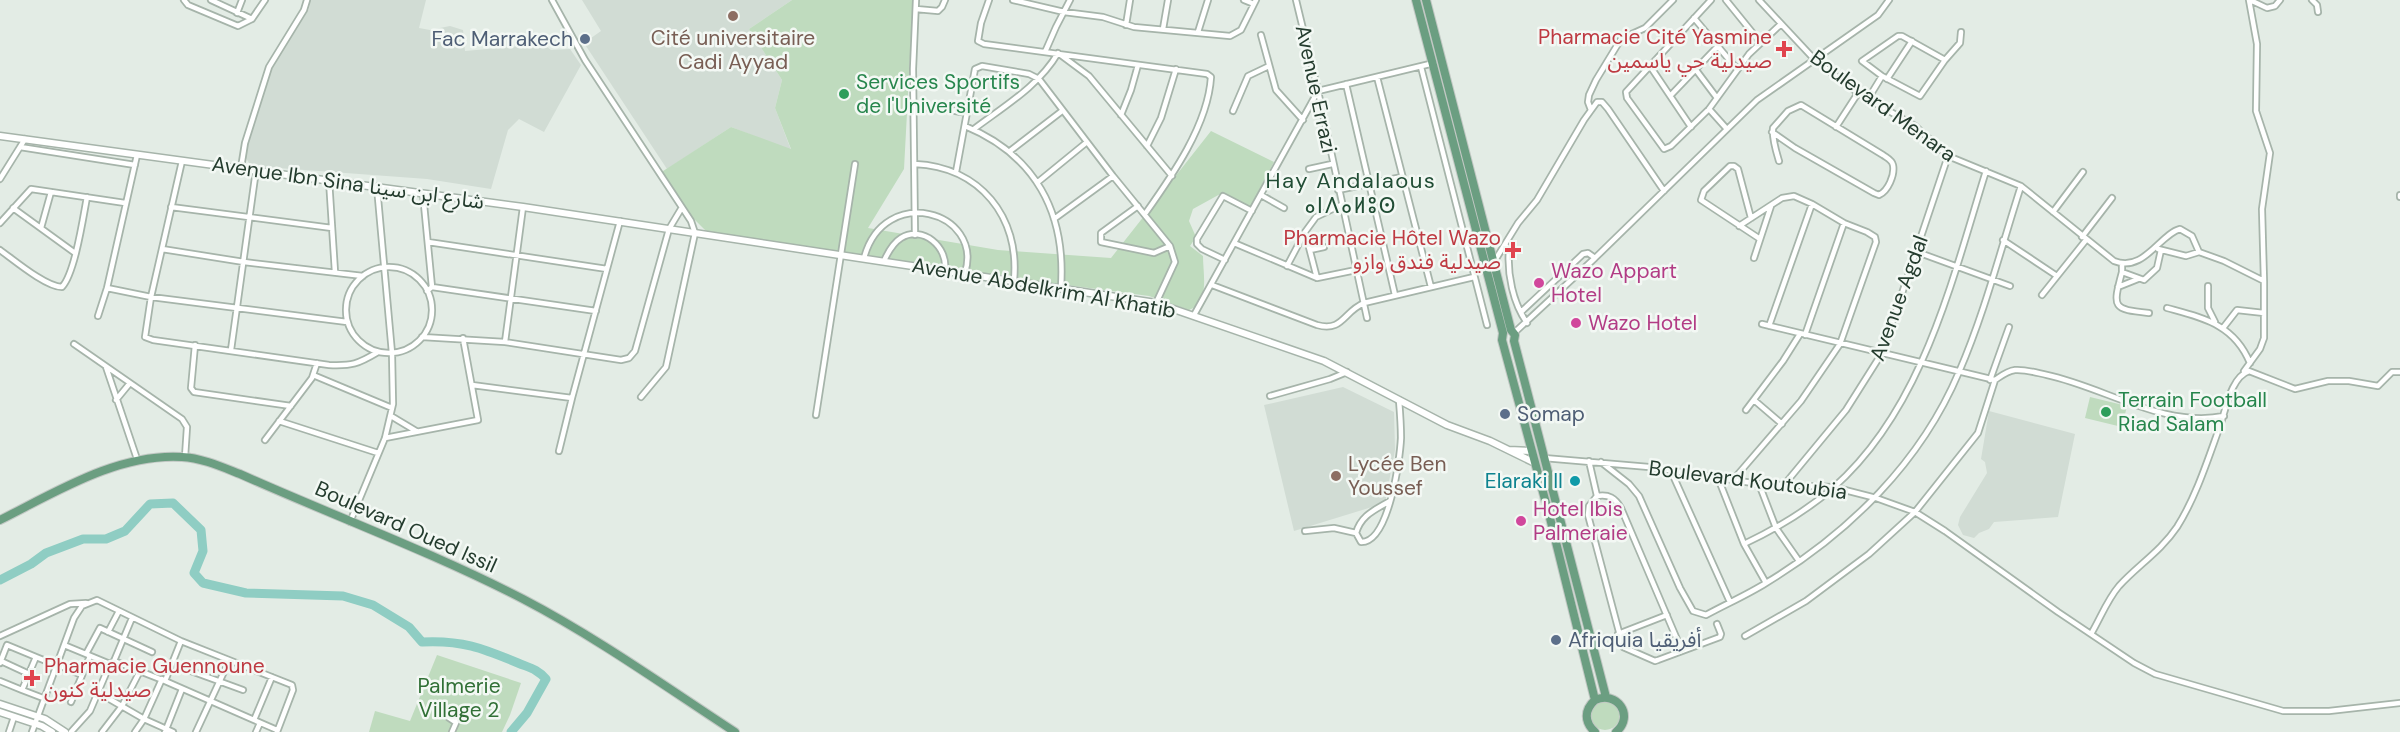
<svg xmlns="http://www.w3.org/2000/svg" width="2400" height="732" font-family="'DM Sans','Noto Sans Arabic','Noto Sans Tifinagh',sans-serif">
  <rect width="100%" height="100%" fill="#e3ece5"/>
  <path fill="#d1dcd4" d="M 310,0 L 426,0 L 419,28 L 430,30 L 450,26 L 463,30 L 465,51 L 521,46 L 538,40 L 551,50 L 570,49 L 581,65 L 544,132 L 519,119 L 508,130 L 491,189 L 427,179 L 251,166 L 244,155 L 269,77 L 276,59 L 309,9 Z
    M 582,0 L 792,0 L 749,29 L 782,80 L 775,108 L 791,150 L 731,127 L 667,169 L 584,43 L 601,31 Z
    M 1343,387 L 1394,412 L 1395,450 L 1385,503 L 1294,531 L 1264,405 Z
    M 1989,411 L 2075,434 L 2058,517 L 1994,522 L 1989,529 L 1979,533 L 1974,538 L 1963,535 L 1958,525 L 1960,517 L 1987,473 L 1985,462 L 1981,459 Z"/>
  <path fill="#bfdbbe" d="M 792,0 L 913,0 L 904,169 L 868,228 L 998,250 L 1111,258 L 1211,131 L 1274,162 L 1250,207 L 1222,193 L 1193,209 L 1189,221 L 1196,237 L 1190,246 L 1203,256 C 1203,275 1210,302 1189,310 L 1149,296 L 841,255 L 708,233 L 679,204 L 660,173 L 731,127 L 791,149 L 775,108 L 782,80 L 749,29 Z
    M 2090,397 L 2127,406 L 2122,427 L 2085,418 Z
    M 437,655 L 521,683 L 510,715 L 502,732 L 369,732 L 375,711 L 410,721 Z
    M1590 715a15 15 0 1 1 30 0a15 15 0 1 1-30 0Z"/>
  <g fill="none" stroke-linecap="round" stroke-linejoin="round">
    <path stroke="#8fcdc3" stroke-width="9" d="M 0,580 L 31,564 L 46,553 L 83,539 L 106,539 L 125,531 L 150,504 L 173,503 L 201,530 L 203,551 L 194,573 L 203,583 L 246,593 L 343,596 L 373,605 L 409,627 L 422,642 C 462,640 482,648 518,663 C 530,668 537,669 546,679 L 527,713 L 511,732"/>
    <defs>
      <path id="minor" d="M 184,0 L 188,5 L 238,26 L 252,19 L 265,0
        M 211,0 L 252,19
        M 552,0 L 585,60 L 691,221 L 695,233 L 666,367 L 641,397
        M 989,0 L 981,23 L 978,41 L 984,44 L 1207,74 L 1211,77 C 1208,125 1172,176 1145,214
        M 1013,0 L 1064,12 L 1103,17 L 1134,27 L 1230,36 L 1241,30 L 1256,0
        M 1244,0 L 1254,4
        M 1296,0 L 1318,91 L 1367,318
        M 1711,0 L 1626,92 L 1627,98 L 1664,149 L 1671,146 L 1709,109 L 1749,54 L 1781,24
        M 1726,0 L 1760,42
        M 1759,0 L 1815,60 L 1858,93 L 1915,126 L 1948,156 L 2021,186 L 2114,261 C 2144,273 2160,234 2180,229 L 2192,236 L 2199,252 L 2224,261 L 2264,281 L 2262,209 L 2270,153 L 2256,111 L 2257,44 L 2249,0
        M 2250,0 L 2267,8 L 2275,6 L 2280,0
        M 2312,0 L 2317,5 L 2318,12
        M 916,9 L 938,11 L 942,7 L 945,0
        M 237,13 L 242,0
        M 1694,18 L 1737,69
        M 1126,25 L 1130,0
        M 1163,29 L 1168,0
        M 1198,32 L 1208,0
        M 1261,35 L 1276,90 L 1303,120
        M 1045,52 L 1056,27 L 1070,0
        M 1945,60 L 1902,36 L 1898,36 L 1862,61 L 1882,76 L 1920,96 L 1945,60 L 1960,43 L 1961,32
        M 1650,66 L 1691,127
        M 1421,67 L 1487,325
        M 1696,70 L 1717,98
        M 1377,77 L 1431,287
        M 1887,79 L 1912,41
        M 1346,84 L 1395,295
        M 1671,95 L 1717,47
        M 1868,99 L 1882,76
        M 913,107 L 938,108 L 967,113
        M 1709,109 L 1726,128
        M 1591,110 L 1588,102 L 1589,95 L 1596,80 L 1621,39 L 1645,28 L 1673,0
        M 1233,111 L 1248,76 L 1269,66
        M 1121,115 L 1131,90 L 1138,65
        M 965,126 C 1035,155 1066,212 1061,287
        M 1836,127 L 1858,93
        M 974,129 C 1003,107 1039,86 1058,53 L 1089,76 L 1172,176
        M 1772,132 L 1795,148 L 1874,193 L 1879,195 C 1888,191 1895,175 1893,165 C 1892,160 1887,158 1883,155 L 1801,105 L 1788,111 L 1773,128 C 1772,139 1776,151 1779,161
        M 1147,146 L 1161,118 L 1176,69
        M 20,147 L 135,165
        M 1010,151 L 1062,111
        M 182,161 L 151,297 L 145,337 L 153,340 L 329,365 C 352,366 358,364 378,352
        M 915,164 C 980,167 1020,217 1014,280
        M 241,168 L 245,143 L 269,67 L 304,10 L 307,0
        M 1309,169 L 1332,164
        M 956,172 L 975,69 L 982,66 L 1029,74 L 1039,79 L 1113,176 L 1170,246 L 1175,262 L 1156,303
        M 0,179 L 25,139
        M 329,180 L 335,272
        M 1038,182 L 1087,142
        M 1338,190 L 1402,177
        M 423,194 L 432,287
        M 1261,195 L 1284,208
        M 2400,195 L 2400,197
        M 1138,206 L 1101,233 L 1101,242 L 1154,253 L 1170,246
        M 171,207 L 332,228
        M 13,208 L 75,253
        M 2053,212 L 2083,172
        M 1751,218 L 1738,169 L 1734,166 L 1730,166 L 1704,191 L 1701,200 L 1760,239
        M 1054,219 L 1113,176
        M 0,223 L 31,189 L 125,203
        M 41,228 L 51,192
        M 1305,232 L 1317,278
        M 915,235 L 913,69 L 916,0
        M 2082,237 L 2112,198
        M 2003,240 L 2057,276
        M 428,242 L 607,269
        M 1234,243 L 1317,278 L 1356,270
        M 1505,244 L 1509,250 C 1507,274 1513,303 1527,323
        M 162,249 L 244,262 L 363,276
        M 2158,249 L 2186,256 L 2199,252
        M 0,250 C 14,260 46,287 62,287 C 75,273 83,218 87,197
        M 1310,250 L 1324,247
        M 1917,252 L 2010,286
        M 864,258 C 884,183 984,211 965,273
        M 1754,258 L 1771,206
        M 1225,260 L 1202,249 L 1197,244 L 1197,239 L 1223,196 L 1252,211
        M 884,261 C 888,252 893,243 901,238 C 923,225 948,247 945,270
        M 1494,262 L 1518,223 L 1537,200 L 1584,120 L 1597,102 L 1602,102 L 1608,109 L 1664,191
        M 2122,263 L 2122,272 L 2144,280 L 2157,268 L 2161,250
        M 1287,266 L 1305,232 L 1316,217 L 1341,205
        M346 310a43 43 0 1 1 86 0a43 43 0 1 1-86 0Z
        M 2122,272 C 2112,309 2113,309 2149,313
        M 1212,285 L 1317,325 C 1343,332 1343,312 1364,303 L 1474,277
        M 2208,286 L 2208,308 L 2215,322
        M 2118,287 L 2138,279
        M 107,288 L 151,297 L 347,322
        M 427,291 L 432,287 L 596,311
        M 2042,295 L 2086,240
        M 2167,308 C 2203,318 2234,324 2250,363
        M 1521,312 L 1583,254 L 1588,253 L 1595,258
        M 1194,315 L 1318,91 L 1434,63
        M 98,316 L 107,288 L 137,155
        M 1762,324 L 1995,380
        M 1769,326 L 1812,204
        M 2223,328 L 2237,310 L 2264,313
        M 1514,333 L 1595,258 L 1757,100 L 1878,15 L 1889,0
        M 1805,335 L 1844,223
        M 422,337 L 505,342 L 621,360 L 629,358 L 635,351 L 669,229 L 681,209
        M 505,342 L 523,207
        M 74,344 L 182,419 L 187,427 L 185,457
        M 195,345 L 191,388 L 194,392 L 291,406
        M 231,350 L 256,170
        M 106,367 L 137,459
        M 2244,371 L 2260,349 L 2264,338 L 2264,281
        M 313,375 L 392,408
        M 1990,380 L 2009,327
        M 472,385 L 572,398 L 620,221
        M 1270,396 L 1330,379 L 1347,372
        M 116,400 L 130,383
        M 1754,400 L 1782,424
        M 1746,410 L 1783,361 L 1800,334
        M 816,415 L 855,164
        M 391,416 L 416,431
        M 279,421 L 378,453
        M 385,438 L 478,420 L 463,338
        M 265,440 L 312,378 L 317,363
        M 559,451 L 572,398
        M 1544,458 L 1649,467 L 1759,484 L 1833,487 L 1876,498 L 1915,512 L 1945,531 L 2058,612 L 2134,663 L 2155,674 L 2283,711 L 2329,711 L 2400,703
        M 1589,461 L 1597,496
        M 1601,462 L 1629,484 L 1639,496 L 1680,588 L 1693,611 L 1706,615 C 1726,604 1747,595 1766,583 C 1849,533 1921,462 1959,372 C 1985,312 2001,248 2021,186
        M 1671,471 L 1730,602
        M 1718,478 L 1744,544 L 1766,583
        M 1733,480 L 1801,401 L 1840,344 L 1876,242 L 1875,237 L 1867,232 L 1844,223 L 1812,204 L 1794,196 L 1782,198 L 1739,226
        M 1759,484 L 1776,528 L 1799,561
        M 1784,485 L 1846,410 L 1882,353 L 1948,156
        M 1390,501 C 1375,510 1361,515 1356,533 L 1361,542 C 1389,543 1400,459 1401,438 C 1401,425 1400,412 1399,400
        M 350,522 L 385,438 L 393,404 L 392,353 L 377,187
        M 1305,531 L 1334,528 L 1356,533
        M 1744,544 C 1776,529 1806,511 1833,488 C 1923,409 1952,280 1986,171
        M 108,632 L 119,611
        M 1618,634 L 1667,615
        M 2091,634 C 2100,619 2107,600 2119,586 C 2137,566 2161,551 2177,527 C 2196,497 2208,459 2220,426 C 2226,409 2231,377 2249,371 L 2295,389 L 2328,381 L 2349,381 L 2378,386 L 2392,372 L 2400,372
        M 0,636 L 70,604 L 86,603
        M 1745,636 L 1806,601 L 1869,554 L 1915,512 L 1978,433 L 1995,380 C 2001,376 2007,371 2015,370 C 2025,369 2037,373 2047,375 C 2104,387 2163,428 2224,416
        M 64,645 L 110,664
        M 1682,651 L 1621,508 C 1615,498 1609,494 1597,496 L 1589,506 L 1588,515 L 1623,647 L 1655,661 L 1658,660 L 1720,637 L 1721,634 L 1717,624
        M 86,654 L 100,628 L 152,652
        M 1,661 L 29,674
        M 114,661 L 165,681 L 254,720 L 272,677
        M 0,663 L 7,645 L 36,657
        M 56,664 L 82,675
        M 191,671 L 243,690
        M 0,681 L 22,690 L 36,657 L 56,665
        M 165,681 L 181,641
        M 22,690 L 43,698
        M 99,693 L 144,719 L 173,732
        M 71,702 L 90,656
        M 254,720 L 277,730
        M 9,732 L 14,717
        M 32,732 L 74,618 L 82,606 L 97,600 L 181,641 L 292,685 L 293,690 L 277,732
        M 71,732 L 90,711 L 110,664 L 114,661 L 132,618
        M 102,732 L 122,706 L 140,671
        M 135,732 L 144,719 L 162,679
        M 165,732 L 182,689
        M 196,732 L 229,661
        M 256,732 L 260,723
        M 452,732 L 459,716 L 457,713 L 452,712 L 449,718 L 455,722"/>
      <path id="tertiary" d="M 0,136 L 523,207 L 1156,303 L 1324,361 L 1447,425 L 1490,441 L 1535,463
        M 1509,450 L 1532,451
        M 0,704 L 45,719 L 65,732
        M 0,712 L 42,726 L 52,732"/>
      <path id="primary" d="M 1416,0 L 1503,333 L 1502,340 L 1550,518 L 1595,700
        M 1426,0 L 1511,330 L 1515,335 L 1514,341 L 1526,387 L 1606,697
        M 0,520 C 56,492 118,453 182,457 C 202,458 222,467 240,474 C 334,516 432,552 523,599 C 596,637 666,687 735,732
        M 1595,732 C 1584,722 1584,710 1595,700 C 1617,690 1635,716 1616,732"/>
    </defs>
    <use href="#minor" stroke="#a6b4aa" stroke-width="8"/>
    <use href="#tertiary" stroke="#a6b4aa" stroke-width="9"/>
    <use href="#primary" stroke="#c2c8c4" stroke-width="10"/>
    <use href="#minor" stroke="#fff" stroke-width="4.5"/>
    <use href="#tertiary" stroke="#fff" stroke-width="6"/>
    <use href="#primary" stroke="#6b9e81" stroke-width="8"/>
  </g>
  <g fill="#8d6e63" stroke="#f3f8f4" stroke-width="2">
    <circle cx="733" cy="16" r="6"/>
    <circle cx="1336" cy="476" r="6"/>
  </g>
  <g fill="#5c6f8a" stroke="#f3f8f4" stroke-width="2">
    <circle cx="585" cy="39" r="6"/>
    <circle cx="1505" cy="414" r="6"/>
    <circle cx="1556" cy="640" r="6"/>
  </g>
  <g fill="#e0444e" stroke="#f3f8f4" stroke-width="2">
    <path d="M1781 40h6v6h6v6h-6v6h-6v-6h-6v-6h6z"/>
    <path d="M1510 241h6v6h6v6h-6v6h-6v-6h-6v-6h6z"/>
    <path d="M29 669h6v6h6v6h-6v6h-6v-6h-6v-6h6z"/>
  </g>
  <g fill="#2e9e5b" stroke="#f3f8f4" stroke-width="2">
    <circle cx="844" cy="94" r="6"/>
    <circle cx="2106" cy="412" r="6"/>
  </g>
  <g fill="#d1479c" stroke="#f3f8f4" stroke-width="2">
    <circle cx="1539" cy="283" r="6"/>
    <circle cx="1576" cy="323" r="6"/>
    <circle cx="1521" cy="521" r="6"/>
  </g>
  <circle fill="#0f9aa8" stroke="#f3f8f4" stroke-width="2" cx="1575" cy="481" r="6"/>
  <g text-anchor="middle" stroke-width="5" stroke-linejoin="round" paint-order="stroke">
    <g font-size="21" fill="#be3a42" stroke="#f3f8f4" text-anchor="end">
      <text x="1772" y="44">Pharmacie Cité Yasmine<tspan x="1772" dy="24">صيدلية حي ياسمين</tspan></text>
      <text x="1501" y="245">Pharmacie Hôtel Wazo<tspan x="1501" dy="24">صيدلية فندق وازو</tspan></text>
      <text x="44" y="673" text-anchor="start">Pharmacie Guennoune<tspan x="44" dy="24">صيدلية كنون</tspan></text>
    </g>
    <g font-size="21" fill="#785e54" stroke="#f3f8f4">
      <text x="733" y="45">Cité universitaire<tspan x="733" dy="24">Cadi Ayyad</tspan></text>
      <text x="1348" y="471" text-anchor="start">Lycée Ben<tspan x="1348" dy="24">Youssef</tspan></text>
    </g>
    <g font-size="21" fill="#4e5e75" stroke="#f3f8f4" text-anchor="start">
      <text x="573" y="46" text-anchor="end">Fac Marrakech</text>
      <text x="1517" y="421">Somap</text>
      <text x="1568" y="647">Afriquia أفريقيا</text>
    </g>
    <g font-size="21" fill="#27864d" stroke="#f3f8f4" text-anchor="start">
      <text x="856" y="89">Services Sportifs<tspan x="856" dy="24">de l'Université</tspan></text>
      <text x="2118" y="407">Terrain Football<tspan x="2118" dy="24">Riad Salam</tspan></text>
    </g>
    <g font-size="21" fill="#243c2e" stroke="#f3f8f4">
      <text transform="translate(1316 89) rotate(78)" y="7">Avenue Errazi</text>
      <text transform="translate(1883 106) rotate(36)" y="7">Boulevard Menara</text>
      <text transform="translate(348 183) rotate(8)" y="7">Avenue Ibn Sina شارع ابن سينا</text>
      <text transform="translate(1044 288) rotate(10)" y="7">Avenue Abdelkrim Al Khatib</text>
      <text transform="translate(1899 298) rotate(-70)" y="7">Avenue Agdal</text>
      <text transform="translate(1748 480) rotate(7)" y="7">Boulevard Koutoubia</text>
      <text transform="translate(406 527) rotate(24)" y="7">Boulevard Oued Issil</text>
    </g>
    <g font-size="21" fill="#b23c85" stroke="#f3f8f4" text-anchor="start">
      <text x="1551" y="278">Wazo Appart<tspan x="1551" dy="24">Hotel</tspan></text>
      <text x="1588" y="330">Wazo Hotel</text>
      <text x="1533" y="516">Hotel Ibis<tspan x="1533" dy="24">Palmeraie</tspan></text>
    </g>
    <g font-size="21" fill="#0d838f" stroke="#f3f8f4" text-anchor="end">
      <text x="1563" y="488">Elaraki II</text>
    </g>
    <g font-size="21" fill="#317036" stroke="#f3f8f4">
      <text x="459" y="693">Palmerie<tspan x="459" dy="24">Village 2</tspan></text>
    </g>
    <g font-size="22" letter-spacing="1.5" fill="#214d35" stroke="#f3f8f4">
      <text x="1351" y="188">Hay Andalaous<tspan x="1351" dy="25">ⴰⵏⴷⴰⵍⵓⵙ</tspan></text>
    </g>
  </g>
</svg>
